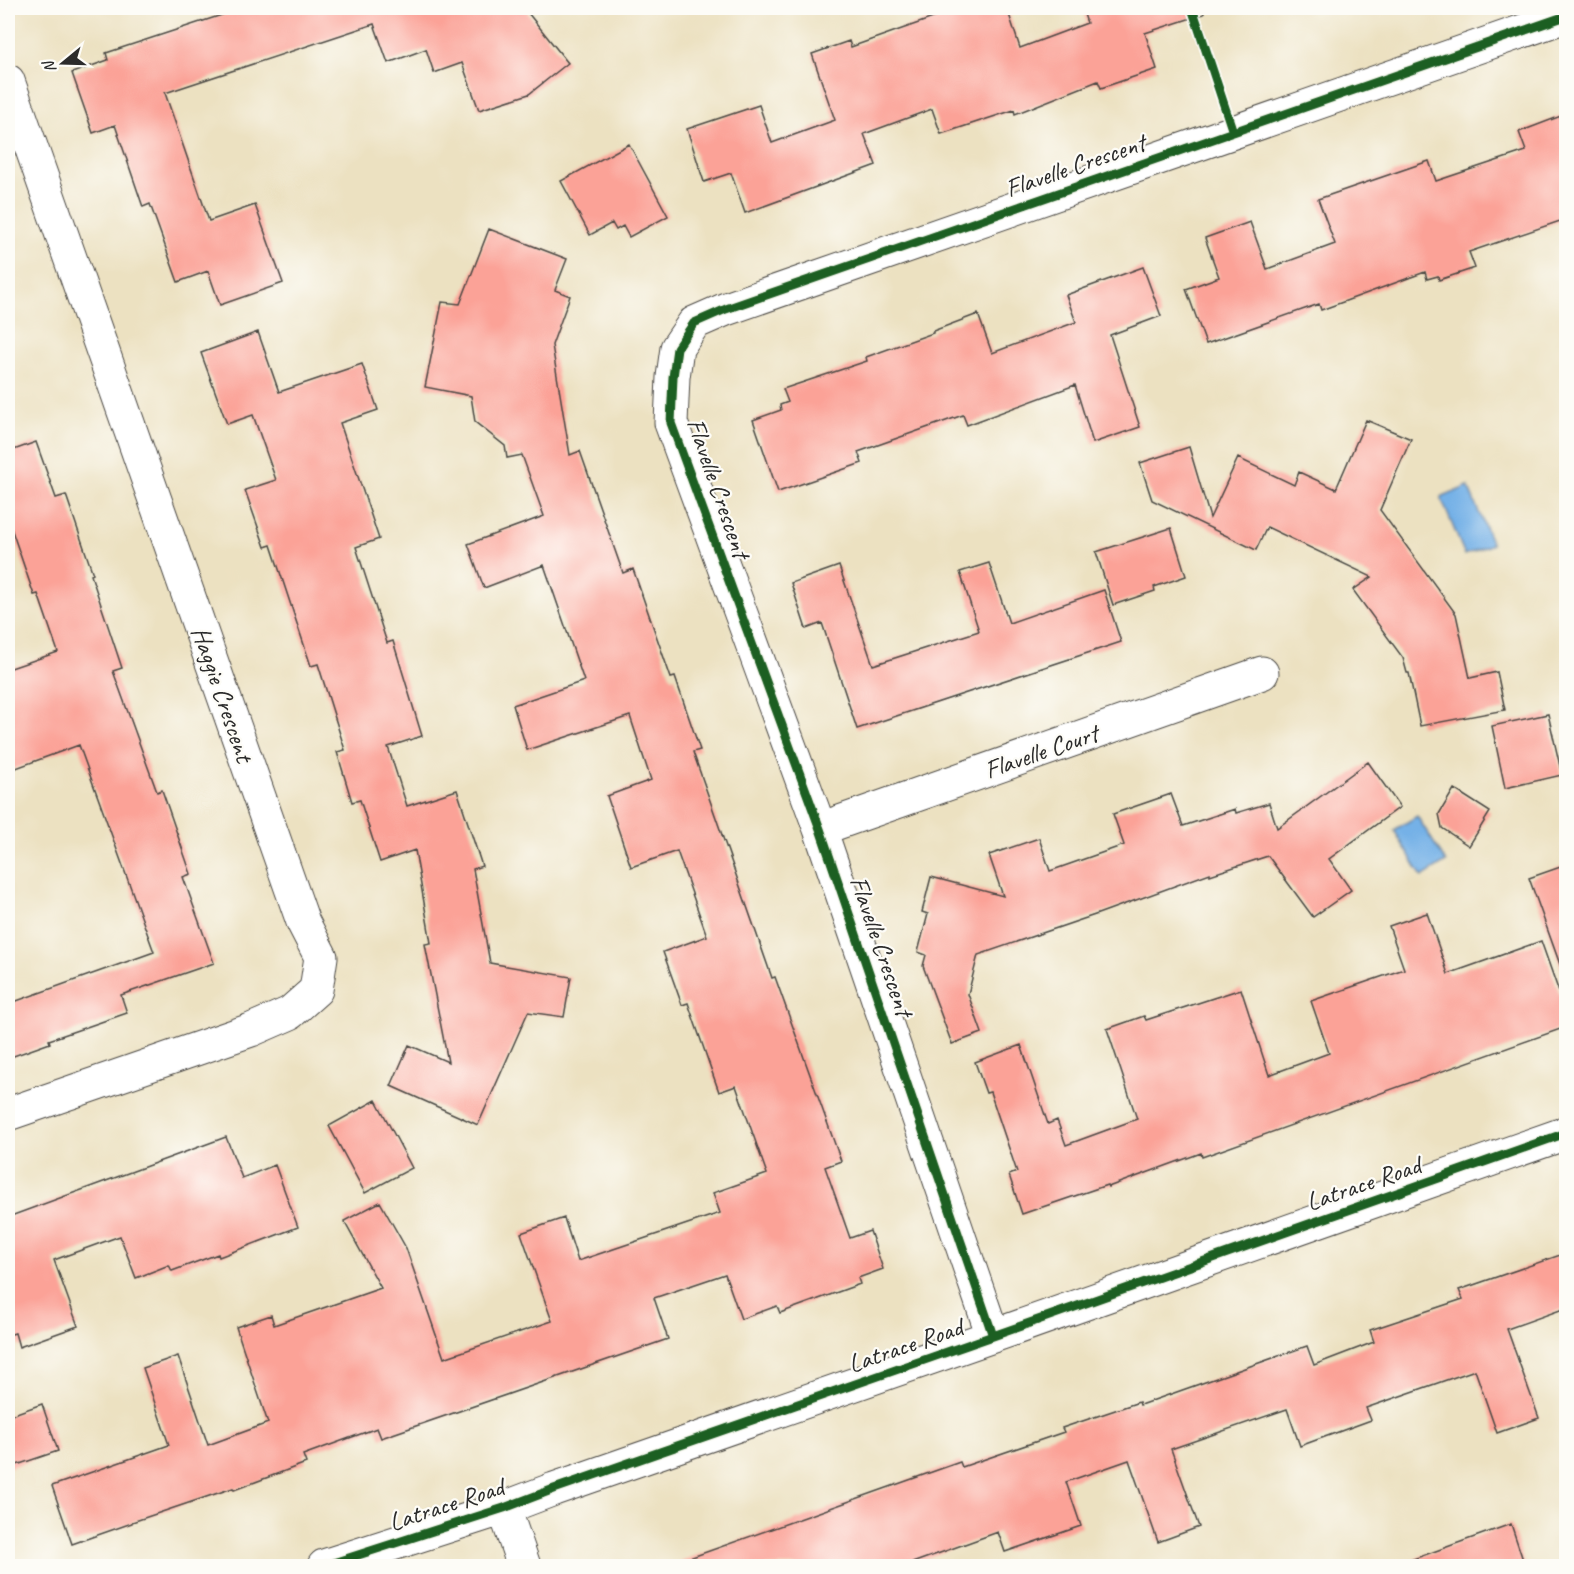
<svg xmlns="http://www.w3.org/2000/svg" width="1574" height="1574" font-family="Caveat,sans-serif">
  <rect width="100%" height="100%" fill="#fdfcf7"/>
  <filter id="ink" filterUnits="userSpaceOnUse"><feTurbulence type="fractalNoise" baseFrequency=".0167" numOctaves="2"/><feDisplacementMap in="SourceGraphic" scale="12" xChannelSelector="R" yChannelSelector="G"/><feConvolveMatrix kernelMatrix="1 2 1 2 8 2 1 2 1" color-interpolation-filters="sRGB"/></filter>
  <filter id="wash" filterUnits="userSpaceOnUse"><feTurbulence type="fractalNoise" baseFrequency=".008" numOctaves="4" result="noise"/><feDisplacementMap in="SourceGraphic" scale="24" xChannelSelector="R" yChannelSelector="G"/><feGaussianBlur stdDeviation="1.35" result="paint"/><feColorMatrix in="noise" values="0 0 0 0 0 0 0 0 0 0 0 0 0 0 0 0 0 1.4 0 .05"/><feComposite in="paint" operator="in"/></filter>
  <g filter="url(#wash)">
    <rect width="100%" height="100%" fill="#ece1c1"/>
    <path fill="#75b1e7" stroke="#506e89" stroke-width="1.5" d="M 1468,486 L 1492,544 L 1465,555 L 1441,498 Z
      M 1417,816 L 1446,862 L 1422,877 L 1394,830 Z"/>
    <g id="blocks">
      <path fill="#fba297" d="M 243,8 L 524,8 L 568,63 L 529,94 L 479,110 L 462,63 L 434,73 L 426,49 L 388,63 L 374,24 L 165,93 L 209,221 L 255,205 L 283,283 L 220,305 L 208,271 L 178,282 L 150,204 L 143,207 L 115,125 L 93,133 L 72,73 L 108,60 L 106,53 Z
        M 961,8 L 1007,8 L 1020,48 L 1087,23 L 1082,8 L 1203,8 L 1204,14 L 1145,33 L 1157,69 L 1101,88 L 1098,81 L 1015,114 L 1014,110 L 941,134 L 932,109 L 864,134 L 876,165 L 745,213 L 731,173 L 704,182 L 687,129 L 759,105 L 772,143 L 835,120 L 812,54 L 849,41 L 851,47 Z
        M 1566,114 L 1566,219 L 1469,252 L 1475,268 L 1439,280 L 1438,276 L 1427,279 L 1425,272 L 1321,310 L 1319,304 L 1206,344 L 1186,289 L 1219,277 L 1205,238 L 1250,222 L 1267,269 L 1335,244 L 1318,199 L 1429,161 L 1436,181 L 1526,151 L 1519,132 Z
        M 629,144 L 668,216 L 629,237 L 623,226 L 616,230 L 612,223 L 590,235 L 561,181 Z
        M 489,229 L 567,259 L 555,290 L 570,296 L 552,345 L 570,455 L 580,451 L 623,573 L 633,569 L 671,678 L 675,677 L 700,750 L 693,752 L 772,978 L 775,977 L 841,1161 L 825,1167 L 850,1238 L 870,1231 L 883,1269 L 858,1278 L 860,1284 L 780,1313 L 777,1306 L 741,1319 L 725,1274 L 654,1298 L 668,1339 L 381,1438 L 377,1428 L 303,1455 L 306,1463 L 234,1490 L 233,1488 L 132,1522 L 132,1523 L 72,1544 L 52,1486 L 169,1445 L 143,1368 L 178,1356 L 208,1445 L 268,1423 L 236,1327 L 271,1315 L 274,1325 L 381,1288 L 344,1221 L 380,1202 L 406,1248 L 444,1358 L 552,1321 L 521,1233 L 564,1218 L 578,1261 L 720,1213 L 713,1193 L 767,1174 L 736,1086 L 719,1092 L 688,1003 L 682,1005 L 663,952 L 707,936 L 677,851 L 631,867 L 607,796 L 651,780 L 630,716 L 527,750 L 513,705 L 584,681 L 544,565 L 484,588 L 468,544 L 544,516 L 522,455 L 507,458 L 505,446 L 475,422 L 471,396 L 425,387 L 442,302 L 460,304 Z
        M 1143,267 L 1161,316 L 1110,335 L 1140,427 L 1093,443 L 1075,385 L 967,425 L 963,415 L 858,452 L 862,463 L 778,492 L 753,420 L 781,410 L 780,405 L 788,402 L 783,389 L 867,361 L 866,357 L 933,333 L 933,331 L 978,314 L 992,353 L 1076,322 L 1066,295 Z
        M 258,332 L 279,392 L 362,364 L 378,410 L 340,423 L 379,539 L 356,547 L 387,643 L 393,641 L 422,736 L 388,747 L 407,806 L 457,790 L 482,866 L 473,869 L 490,963 L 571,977 L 564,1017 L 528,1012 L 478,1125 L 391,1086 L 409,1045 L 448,1062 L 425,944 L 431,943 L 415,850 L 380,862 L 360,800 L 352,802 L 337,752 L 345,750 L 318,664 L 311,666 L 271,545 L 265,547 L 245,490 L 276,480 L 253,415 L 227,424 L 201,353 Z
        M 1366,420 L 1411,439 L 1380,510 L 1456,614 L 1470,678 L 1497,672 L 1505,710 L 1420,726 L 1409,673 L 1407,673 L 1403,658 L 1353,590 L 1372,577 L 1267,527 L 1256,550 L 1152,500 L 1140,463 L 1189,447 L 1210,518 L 1238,458 L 1294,485 L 1299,472 L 1336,489 Z
        M 36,442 L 56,498 L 66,495 L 93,574 L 91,575 L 122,668 L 113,671 L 157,792 L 162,790 L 191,874 L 183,877 L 214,963 L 121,995 L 127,1013 L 49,1040 L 50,1043 L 8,1058 L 8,1004 L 154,952 L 79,745 L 8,771 L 8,669 L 58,652 L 38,594 L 34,595 L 8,519 L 8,452 Z
        M 1171,528 L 1186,576 L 1154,587 L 1155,591 L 1113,605 L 1096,552 Z
        M 989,563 L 1009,623 L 1104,590 L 1121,642 L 857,729 L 822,623 L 806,629 L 791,583 L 839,566 L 873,665 L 979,631 L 960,572 Z
        M 1548,714 L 1562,775 L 1505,788 L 1492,726 Z
        M 1368,762 L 1400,807 L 1329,859 L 1351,890 L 1313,917 L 1268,856 L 1210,875 L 1210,873 L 1095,915 L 978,955 L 968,994 L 982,1033 L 952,1044 L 923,966 L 926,955 L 918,952 L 928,914 L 922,912 L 931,877 L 1003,896 L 989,855 L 1039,838 L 1050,871 L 1124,845 L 1113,814 L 1171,794 L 1183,826 L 1235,809 L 1236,813 L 1269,803 L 1277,828 Z
        M 1454,789 L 1490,812 L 1469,846 L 1442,828 L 1439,814 Z
        M 1566,865 L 1566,969 L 1562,970 L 1529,878 Z
        M 1427,913 L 1448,974 L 1541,941 L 1566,1012 L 1566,1027 L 1202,1157 L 1201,1153 L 1108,1187 L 1107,1185 L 1022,1214 L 1009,1175 L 1017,1172 L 990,1092 L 986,1093 L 975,1062 L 1021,1045 L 1048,1124 L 1057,1120 L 1066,1145 L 1137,1119 L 1107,1029 L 1144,1016 L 1146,1020 L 1241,989 L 1269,1075 L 1329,1053 L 1311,1001 L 1404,969 L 1389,926 Z
        M 376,1100 L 412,1168 L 365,1193 L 329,1126 Z
        M 226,1137 L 242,1178 L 275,1165 L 298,1227 L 219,1257 L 218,1254 L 172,1271 L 169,1265 L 136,1278 L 120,1236 L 54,1260 L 78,1326 L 19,1347 L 15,1333 L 8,1335 L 8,1217 Z
        M 1566,1253 L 1566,1308 L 1507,1329 L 1539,1418 L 1497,1433 L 1475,1370 L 1366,1408 L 1371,1420 L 1300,1446 L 1287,1409 L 1171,1449 L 1199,1527 L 1158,1542 L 1129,1460 L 1066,1482 L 1081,1526 L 1005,1552 L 998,1532 L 904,1566 L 682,1566 L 681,1561 L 960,1462 L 962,1467 L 1064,1432 L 1062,1428 L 1139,1402 L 1140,1405 L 1307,1346 L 1314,1365 L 1374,1342 L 1370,1330 L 1463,1299 L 1459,1290 Z
        M 42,1404 L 58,1451 L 8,1468 L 8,1416 Z
        M 1511,1524 L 1525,1566 L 1406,1566 L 1405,1562 Z"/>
    </g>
  </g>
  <g filter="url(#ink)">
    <use href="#blocks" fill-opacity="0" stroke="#484642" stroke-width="1.5"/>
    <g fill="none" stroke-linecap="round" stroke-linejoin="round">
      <defs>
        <path id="street" d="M 8,81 L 303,922 L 321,957 L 316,990 L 290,1013 L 251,1030 L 8,1114
          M 820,829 L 1262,673
          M 993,1336 L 820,829 L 671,423 L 673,377 L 677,348 L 694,323 L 726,309 L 1566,16
          M 504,1508 L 524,1566
          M 324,1566 L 504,1508 L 554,1489 L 993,1336 L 1566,1133"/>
      </defs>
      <use href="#street" stroke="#484642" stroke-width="35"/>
      <use href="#street" stroke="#fff" stroke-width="33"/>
      <defs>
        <path id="cycleway" d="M 1192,8 L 1233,132
          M 993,1336 L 820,829 L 671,423 L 673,377 L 677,348 L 694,323 L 726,309 L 1566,16
          M 324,1566 L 504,1508 L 554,1489 L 993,1336 L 1566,1133"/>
      </defs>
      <use href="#cycleway" stroke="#fdfcf7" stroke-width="13"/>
      <use href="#cycleway" stroke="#1b5e20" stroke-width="9"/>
    </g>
  </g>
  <g text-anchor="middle" stroke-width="4.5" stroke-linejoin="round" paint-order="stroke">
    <g font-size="26" fill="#2b2b2b" stroke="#fdfcf7">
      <text transform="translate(1075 165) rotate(-19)" y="9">Flavelle Crescent</text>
      <text transform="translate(719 488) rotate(71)" y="9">Flavelle Crescent</text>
      <text transform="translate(223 694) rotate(71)" y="9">Haggie Crescent</text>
      <text transform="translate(1041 751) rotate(-19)" y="9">Flavelle Court</text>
      <text transform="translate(882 946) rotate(71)" y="9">Flavelle Crescent</text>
      <text transform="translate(1363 1183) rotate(-19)" y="9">Latrace Road</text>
      <text transform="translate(905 1345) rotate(-19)" y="9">Latrace Road</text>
      <text transform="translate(446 1504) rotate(-18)" y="9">Latrace Road</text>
    </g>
  </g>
  <rect width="1574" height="1574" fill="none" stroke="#fdfcf7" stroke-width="30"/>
  <g transform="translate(63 63) rotate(251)" stroke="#fdfcf7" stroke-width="4.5" paint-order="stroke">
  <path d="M0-4.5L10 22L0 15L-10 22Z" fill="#2b2b2b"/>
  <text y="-9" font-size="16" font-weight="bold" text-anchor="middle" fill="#2b2b2b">N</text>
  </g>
</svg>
